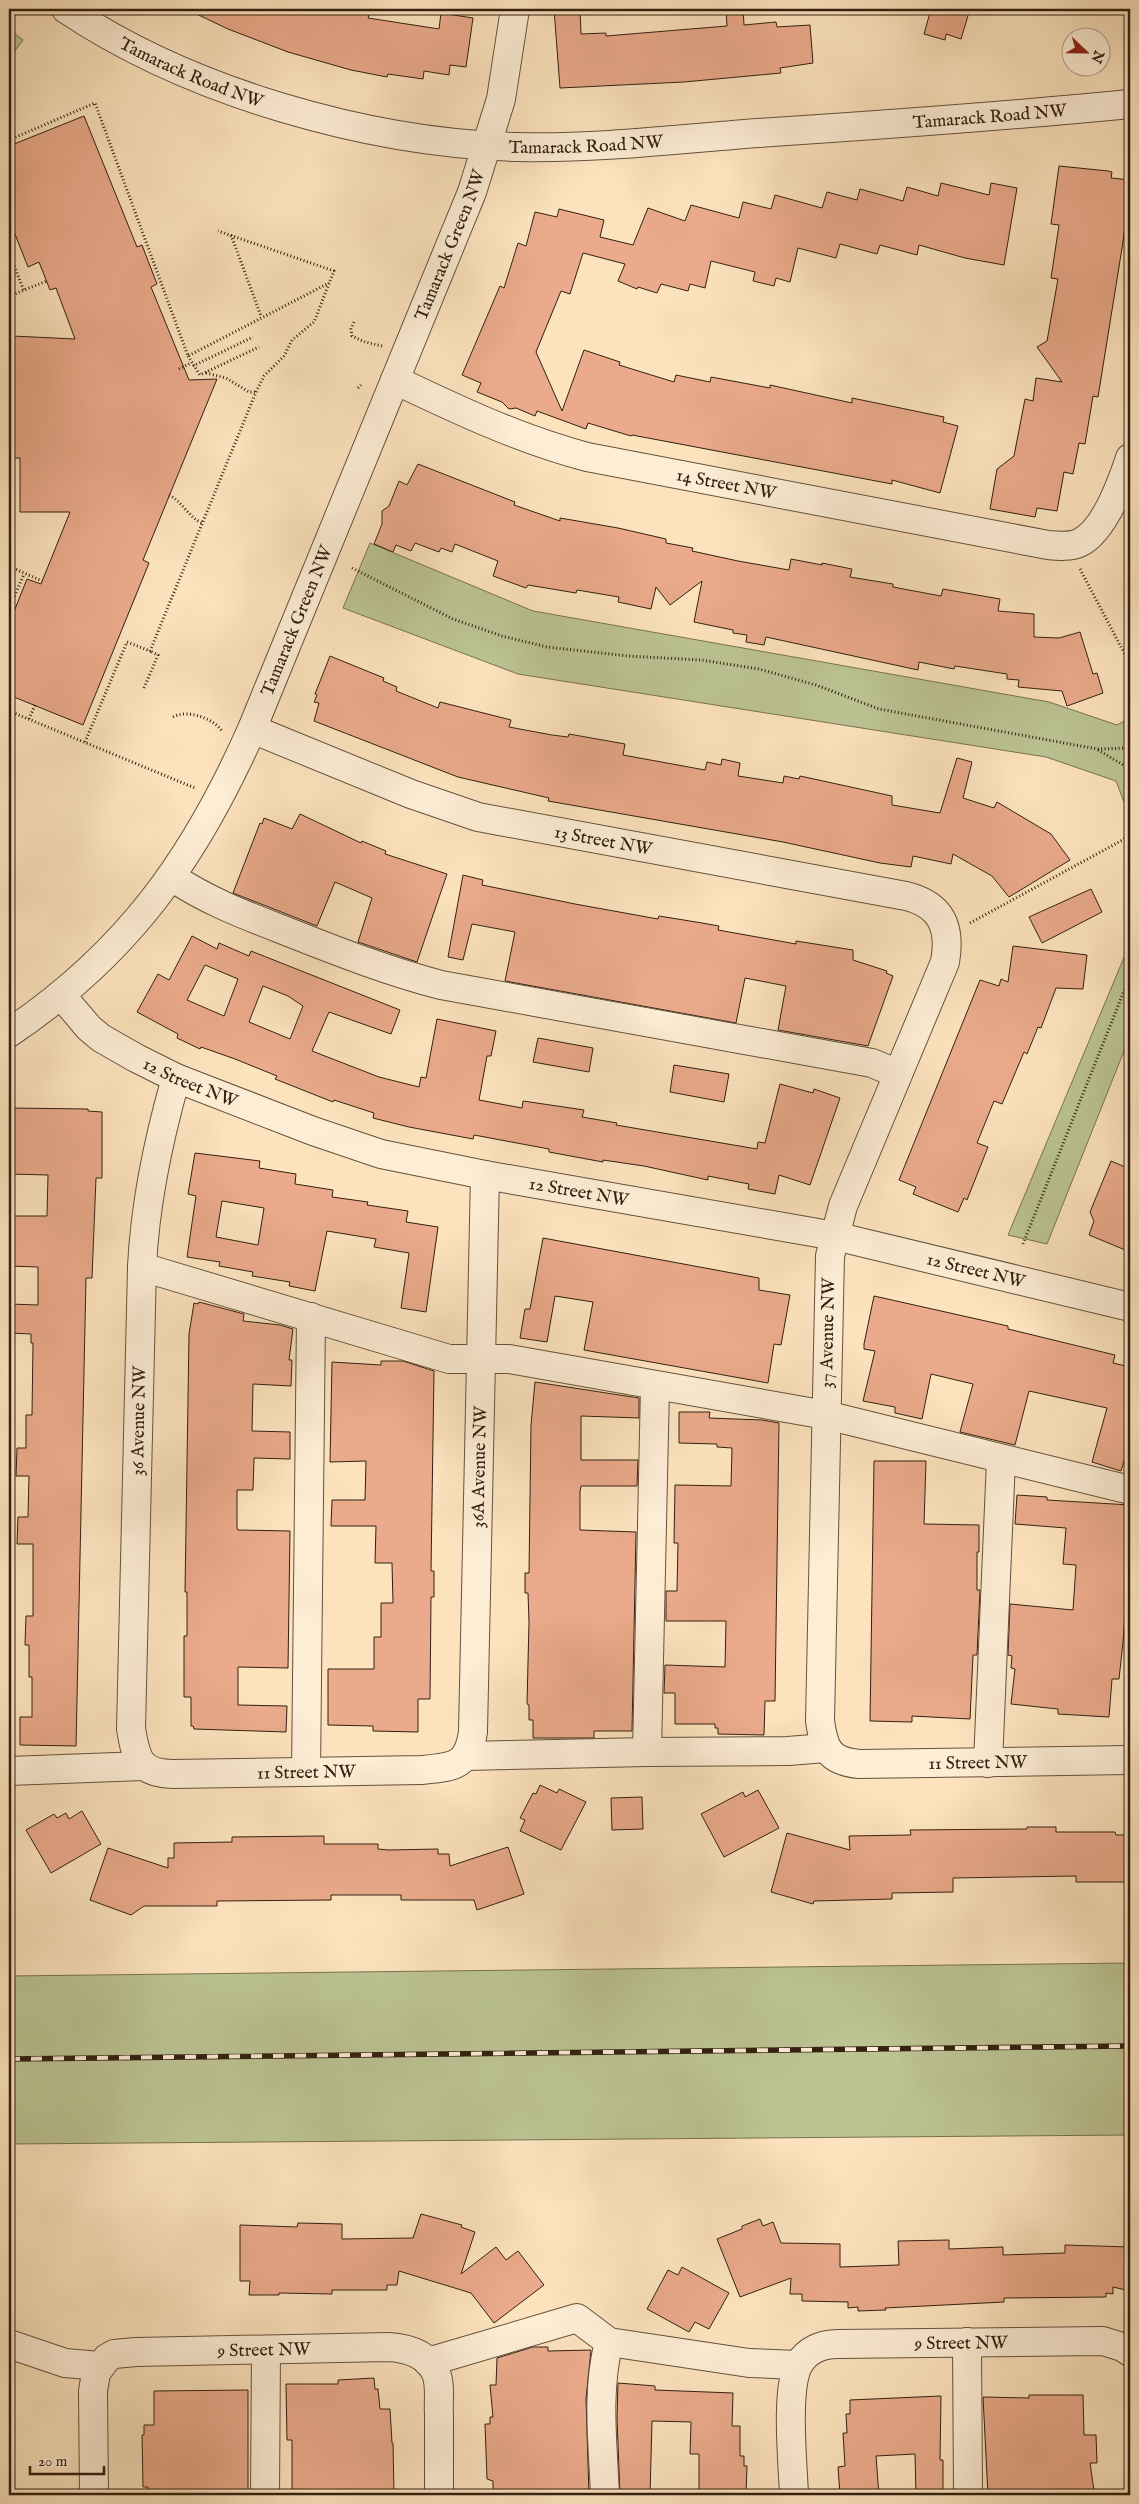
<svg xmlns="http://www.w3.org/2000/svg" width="1139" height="2504" font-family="'IM FELL English',serif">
  <rect width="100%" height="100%" fill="#fce3be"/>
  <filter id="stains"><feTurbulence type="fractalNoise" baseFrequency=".004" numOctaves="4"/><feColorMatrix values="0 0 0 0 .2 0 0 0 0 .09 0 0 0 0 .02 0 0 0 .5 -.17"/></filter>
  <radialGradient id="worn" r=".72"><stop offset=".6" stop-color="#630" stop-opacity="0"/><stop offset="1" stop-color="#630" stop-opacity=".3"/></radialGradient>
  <path fill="#bcc494" stroke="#777252" d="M 9,29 L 23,40 L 9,59 Z
    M 370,543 L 533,611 L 1049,702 L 1117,725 L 1130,718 L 1130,818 L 1116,781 L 1046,757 L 518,674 L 343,608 Z
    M 1130,943 L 1130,1036 L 1047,1244 L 1008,1235 Z
    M 1130,1963 L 1130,2135 L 9,2144 L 9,1976 Z"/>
  <path fill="#eaaa8b" stroke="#322011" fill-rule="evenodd" d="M 186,9 L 346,9 L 369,15 L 368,18 L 439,29 L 441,13 L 473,18 L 466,67 L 450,65 L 449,75 L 424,71 L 423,79 L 388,74 L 387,77 L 351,70 L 288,52 L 228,29 Z
    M 554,9 L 580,9 L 581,34 L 606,33 L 606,36 L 727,26 L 726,9 L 743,9 L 744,25 L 776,22 L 777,27 L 810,25 L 813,63 L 780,68 L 781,73 L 684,82 L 560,88 Z
    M 931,9 L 970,9 L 961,39 L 946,34 L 945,40 L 924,34 Z
    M 84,116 L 137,247 L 142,245 L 157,284 L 151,287 L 189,380 L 217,379 L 143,560 L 149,563 L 83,725 L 9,695 L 9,624 L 27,579 L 41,584 L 70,512 L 20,512 L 20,458 L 9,458 L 9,383 L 14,383 L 12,336 L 75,339 L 56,288 L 50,290 L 39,262 L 28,267 L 9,219 L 9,146 Z
    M 1059,166 L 1108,171 L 1112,172 L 1111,178 L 1130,180 L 1123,242 L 1098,397 L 1093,396 L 1085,444 L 1079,443 L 1073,474 L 1064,472 L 1057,511 L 1037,508 L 1035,517 L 990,509 L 997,469 L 1014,456 L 1025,399 L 1033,401 L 1036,378 L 1062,382 L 1037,347 L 1047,341 L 1058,279 L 1051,278 L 1059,225 L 1051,224 Z
    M 941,183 L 989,195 L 991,183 L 1017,188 L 1004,265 L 965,258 L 919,245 L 917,255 L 880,245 L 877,254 L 840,244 L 836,258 L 798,248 L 790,282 L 776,278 L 774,286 L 753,281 L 755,272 L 711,261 L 705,288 L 690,284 L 688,291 L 661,284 L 657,293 L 638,287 L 637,289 L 618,281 L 625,264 L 583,253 L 570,294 L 561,291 L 536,352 L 562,411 L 584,350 L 620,362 L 619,365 L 674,382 L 676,375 L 710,382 L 711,377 L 770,388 L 770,385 L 852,403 L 852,398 L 944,417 L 943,422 L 958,426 L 940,493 L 892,480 L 892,484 L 632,435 L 631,436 L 588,423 L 586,429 L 537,411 L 535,416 L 516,408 L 509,409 L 502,402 L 477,392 L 481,383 L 462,375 L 500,286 L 504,288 L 518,243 L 526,246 L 535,212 L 557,217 L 559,209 L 604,220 L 600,237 L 633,245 L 648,208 L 685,221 L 691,205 L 739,218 L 743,202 L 771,209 L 775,195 L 822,208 L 827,192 L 857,200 L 860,189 L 903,201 L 907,187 L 938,196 Z
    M 418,464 L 515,502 L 514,505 L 560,521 L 560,518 L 618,528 L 666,539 L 666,543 L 693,548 L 692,551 L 738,561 L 789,570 L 791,559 L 822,565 L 822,563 L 852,569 L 850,577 L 893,584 L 893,587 L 941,596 L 943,589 L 1000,599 L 998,611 L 1034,614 L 1034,637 L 1059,638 L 1080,632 L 1093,674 L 1097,673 L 1103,693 L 1067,706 L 1062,691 L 1018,687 L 1019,680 L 1007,679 L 1007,674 L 955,666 L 954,669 L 919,662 L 918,670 L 766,637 L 764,645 L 746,642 L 747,635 L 733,633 L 733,630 L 694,622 L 702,581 L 670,605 L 656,587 L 651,609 L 618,602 L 619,597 L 577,590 L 576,593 L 528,585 L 526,588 L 493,576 L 498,561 L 455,544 L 452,552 L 441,548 L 439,552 L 415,543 L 411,551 L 396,545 L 393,552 L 374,544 L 382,524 L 382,511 L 389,506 L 399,481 L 407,485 Z
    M 330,656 L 384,678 L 383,681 L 397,687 L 396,691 L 438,708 L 440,702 L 511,720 L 509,727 L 552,735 L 568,737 L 569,734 L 625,744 L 623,755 L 705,770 L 707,762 L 721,765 L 722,759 L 740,763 L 738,776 L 783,783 L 784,776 L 799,779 L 800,776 L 892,796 L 892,805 L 940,813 L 957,758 L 972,762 L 963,798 L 994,808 L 997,802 L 1051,834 L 1070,860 L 1009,897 L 992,876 L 953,854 L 951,864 L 913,856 L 911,867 L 880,863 L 783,842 L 548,801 L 549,798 L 458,777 L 314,721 L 319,703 L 314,702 L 317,695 L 315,694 Z
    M 300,814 L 361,843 L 362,841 L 386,851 L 385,854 L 447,874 L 417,962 L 358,942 L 372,898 L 335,882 L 317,926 L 233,893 L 260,823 L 262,824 L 264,818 L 292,829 Z
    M 463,875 L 483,880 L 482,885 L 575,904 L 658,919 L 659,916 L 702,923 L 719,926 L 718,930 L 796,944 L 796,941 L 853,950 L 853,960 L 887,971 L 886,973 L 893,976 L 868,1046 L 778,1030 L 786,986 L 745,978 L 736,1023 L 505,981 L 515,932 L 472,924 L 463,960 L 448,957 Z
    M 1091,889 L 1102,912 L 1042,943 L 1029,917 Z
    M 192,936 L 217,949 L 219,943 L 249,956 L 251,951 L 400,1010 L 391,1034 L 329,1012 L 312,1051 L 379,1077 L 419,1087 L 421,1077 L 426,1078 L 437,1019 L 496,1031 L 491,1056 L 487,1056 L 479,1100 L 522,1108 L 523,1101 L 584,1110 L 582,1117 L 617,1123 L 616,1125 L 757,1149 L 758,1142 L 765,1143 L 780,1084 L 813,1093 L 814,1089 L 840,1098 L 810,1185 L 779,1175 L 775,1194 L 748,1189 L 749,1184 L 708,1176 L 708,1180 L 644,1166 L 603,1160 L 603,1162 L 549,1152 L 549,1149 L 474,1135 L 473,1139 L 409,1127 L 373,1118 L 374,1113 L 334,1100 L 333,1102 L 275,1079 L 277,1076 L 235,1059 L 201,1047 L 200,1049 L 177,1038 L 178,1034 L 137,1012 L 158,974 L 169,980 ZM 205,965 L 238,979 L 224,1016 L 187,1000 ZM 263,986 L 288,996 L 303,1006 L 290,1039 L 249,1022 Z
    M 1013,946 L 1087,955 L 1083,989 L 1056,988 L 1041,1028 L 1038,1027 L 1027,1054 L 1024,1052 L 1002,1104 L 994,1101 L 977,1143 L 988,1147 L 967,1200 L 964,1198 L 958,1212 L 913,1194 L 916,1187 L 899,1180 L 980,980 L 999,986 L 1001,979 L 1008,982 Z
    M 538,1038 L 593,1048 L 589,1072 L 533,1062 Z
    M 674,1065 L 729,1074 L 724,1102 L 670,1092 Z
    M 9,1108 L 88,1109 L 88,1111 L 102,1112 L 102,1178 L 96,1178 L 92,1278 L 86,1278 L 76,1746 L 20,1745 L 20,1717 L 32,1717 L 32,1677 L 29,1677 L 29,1645 L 25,1645 L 26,1616 L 33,1616 L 33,1544 L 17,1544 L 18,1517 L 28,1517 L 29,1476 L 16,1476 L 17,1448 L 26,1448 L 26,1415 L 32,1415 L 33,1343 L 31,1343 L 31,1334 L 9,1333 L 9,1304 L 38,1305 L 38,1267 L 9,1266 L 9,1216 L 47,1216 L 48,1175 L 9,1174 Z
    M 195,1153 L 260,1161 L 259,1168 L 296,1174 L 295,1184 L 333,1190 L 332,1197 L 368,1202 L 367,1205 L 408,1211 L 406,1222 L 438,1227 L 426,1312 L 401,1308 L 409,1253 L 374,1247 L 376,1239 L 327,1231 L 315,1291 L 289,1286 L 290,1282 L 252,1276 L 253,1272 L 219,1266 L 220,1262 L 187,1257 L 196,1196 L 188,1194 ZM 222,1201 L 264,1208 L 258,1245 L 216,1237 Z
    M 1111,1161 L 1130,1169 L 1130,1252 L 1089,1235 L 1094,1221 L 1090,1212 Z
    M 543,1238 L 759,1278 L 759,1290 L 790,1295 L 781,1345 L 774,1344 L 768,1383 L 584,1350 L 593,1302 L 555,1296 L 547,1342 L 520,1338 L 525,1309 L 530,1309 Z
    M 874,1296 L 1008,1326 L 1008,1329 L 1115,1355 L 1113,1363 L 1130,1367 L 1130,1441 L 1121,1471 L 1092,1462 L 1107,1408 L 1029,1391 L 1015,1445 L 960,1432 L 973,1384 L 931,1374 L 922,1419 L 895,1413 L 895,1407 L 863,1401 L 875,1351 L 864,1349 L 864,1344 Z
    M 199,1302 L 244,1314 L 243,1321 L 280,1325 L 293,1329 L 289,1360 L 292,1360 L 291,1386 L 253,1384 L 252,1431 L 290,1432 L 290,1459 L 254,1458 L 253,1490 L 237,1490 L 237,1528 L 238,1530 L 290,1531 L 288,1668 L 238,1667 L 238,1705 L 287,1706 L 286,1732 L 194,1729 L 193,1726 L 191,1726 L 191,1697 L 184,1697 L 184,1636 L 187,1636 L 187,1592 L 185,1592 L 189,1334 L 194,1303 L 198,1304 Z
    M 381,1361 L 403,1361 L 434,1371 L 431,1571 L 434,1571 L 434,1597 L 431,1597 L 430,1699 L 418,1699 L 418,1732 L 373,1731 L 373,1726 L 328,1725 L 328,1669 L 374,1669 L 374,1637 L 381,1637 L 381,1603 L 393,1603 L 392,1563 L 375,1563 L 376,1526 L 331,1526 L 332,1500 L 365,1500 L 366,1461 L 330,1462 L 332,1362 L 381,1365 Z
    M 535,1382 L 639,1398 L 639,1418 L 581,1416 L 581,1460 L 638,1460 L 637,1486 L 581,1486 L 580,1491 L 580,1530 L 636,1532 L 632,1731 L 594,1731 L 594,1738 L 533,1738 L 533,1720 L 529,1720 L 529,1705 L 527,1704 L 529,1622 L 528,1593 L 525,1593 L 525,1573 L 529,1573 L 531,1425 Z
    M 679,1412 L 710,1412 L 709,1418 L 762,1420 L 779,1423 L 775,1701 L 765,1701 L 764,1735 L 718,1734 L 718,1728 L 715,1728 L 715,1724 L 675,1724 L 675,1693 L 664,1693 L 665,1665 L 725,1667 L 726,1621 L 666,1621 L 666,1591 L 677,1591 L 678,1543 L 674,1543 L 675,1485 L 731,1486 L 732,1448 L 717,1447 L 717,1444 L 679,1443 Z
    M 874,1461 L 926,1461 L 924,1524 L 979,1525 L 979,1552 L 977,1552 L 977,1590 L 980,1590 L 977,1655 L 973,1655 L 970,1719 L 912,1716 L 912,1722 L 870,1721 Z
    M 1017,1495 L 1047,1497 L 1047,1500 L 1130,1505 L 1130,1545 L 1123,1642 L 1119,1679 L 1112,1679 L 1109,1717 L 1058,1714 L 1058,1709 L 1011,1704 L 1015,1669 L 1011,1668 L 1012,1656 L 1008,1655 L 1010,1604 L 1073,1610 L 1076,1565 L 1063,1564 L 1066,1528 L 1015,1524 Z
    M 540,1785 L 557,1793 L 559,1789 L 586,1802 L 561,1850 L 520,1831 L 525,1820 L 520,1818 L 533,1793 L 536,1794 Z
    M 758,1790 L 779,1828 L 724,1857 L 701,1814 L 743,1792 L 745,1797 Z
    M 642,1797 L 643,1829 L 612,1830 L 611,1798 Z
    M 82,1811 L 101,1844 L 51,1873 L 26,1830 L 54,1814 L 57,1818 L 66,1813 L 69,1819 Z
    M 1027,1827 L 1056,1827 L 1056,1832 L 1115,1832 L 1116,1835 L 1125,1835 L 1125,1882 L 1076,1882 L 1076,1876 L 953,1878 L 953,1892 L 892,1893 L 892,1899 L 814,1901 L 813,1904 L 771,1892 L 787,1833 L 850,1850 L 849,1836 L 911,1835 L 910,1830 L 1027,1829 Z
    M 324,1836 L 324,1844 L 378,1844 L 378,1849 L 388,1850 L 438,1849 L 438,1854 L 449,1854 L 450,1866 L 508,1847 L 524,1894 L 477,1910 L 474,1900 L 401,1900 L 401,1895 L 331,1895 L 331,1900 L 217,1901 L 217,1906 L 144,1906 L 131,1915 L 90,1900 L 108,1848 L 168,1868 L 168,1858 L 174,1858 L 174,1843 L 232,1842 L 232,1837 Z
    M 421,2214 L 462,2225 L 461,2227 L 475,2232 L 461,2274 L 496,2247 L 506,2260 L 518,2251 L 544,2285 L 494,2323 L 471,2293 L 399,2271 L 397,2285 L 387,2285 L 387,2290 L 332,2290 L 332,2294 L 279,2293 L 279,2295 L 249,2295 L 250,2281 L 240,2281 L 240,2225 L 297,2227 L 298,2223 L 342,2224 L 342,2239 L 413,2238 Z
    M 760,2219 L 763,2226 L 773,2222 L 781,2243 L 840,2244 L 840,2267 L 899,2265 L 898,2241 L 949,2240 L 949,2249 L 1003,2247 L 1003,2255 L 1065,2253 L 1065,2245 L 1130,2247 L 1130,2291 L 1113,2287 L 1113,2294 L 1106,2293 L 1106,2297 L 1004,2298 L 1004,2302 L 885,2308 L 886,2310 L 858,2311 L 858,2307 L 848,2308 L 848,2302 L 802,2301 L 802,2294 L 790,2294 L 791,2278 L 740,2297 L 717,2239 L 742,2229 L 742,2226 Z
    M 682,2267 L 729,2293 L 709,2329 L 695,2322 L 689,2332 L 647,2309 L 668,2270 L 678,2275 Z
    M 533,2347 L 548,2347 L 548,2351 L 591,2350 L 586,2399 L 589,2495 L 493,2495 L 493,2481 L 487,2479 L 485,2424 L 490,2424 L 490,2417 L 493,2417 L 490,2385 L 496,2385 L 497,2358 Z
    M 374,2378 L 375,2389 L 378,2389 L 380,2409 L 390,2409 L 392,2443 L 393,2443 L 394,2495 L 292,2495 L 292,2440 L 287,2440 L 286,2384 L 338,2384 L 338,2380 Z
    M 618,2383 L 655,2386 L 655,2390 L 733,2393 L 732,2426 L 740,2426 L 740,2456 L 744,2456 L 744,2466 L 747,2466 L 746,2495 L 699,2495 L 699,2454 L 690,2454 L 691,2422 L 652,2421 L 650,2495 L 620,2495 L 617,2418 Z
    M 248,2390 L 248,2495 L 148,2495 L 148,2487 L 143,2487 L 142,2435 L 144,2435 L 144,2425 L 154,2425 L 154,2391 Z
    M 1029,2395 L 1083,2395 L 1084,2435 L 1096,2435 L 1097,2463 L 1090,2463 L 1094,2491 L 1084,2492 L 1085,2495 L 988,2495 L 983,2397 L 1029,2398 Z
    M 941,2396 L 940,2460 L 943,2460 L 943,2495 L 916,2495 L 915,2454 L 876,2456 L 879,2495 L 840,2495 L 838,2467 L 845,2466 L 843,2433 L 847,2433 L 846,2414 L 850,2414 L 850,2400 Z"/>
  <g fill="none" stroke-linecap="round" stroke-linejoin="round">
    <defs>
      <g id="minor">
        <path id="s1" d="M 66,9 C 190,92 368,143 517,147 C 595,149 680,139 758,133 C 882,125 1006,116 1130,104"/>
        <path id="s2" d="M 395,380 C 458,410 519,439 587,457 L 1048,545 C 1059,546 1070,547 1079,543 C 1104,532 1122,482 1130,458"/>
        <path id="s3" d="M 252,729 L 411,794 L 478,817 L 906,896 C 942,905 951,928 945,962 L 843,1206 L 830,1256 L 820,1721 C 824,1748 828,1761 859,1764 L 1130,1760"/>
        <path d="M 172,877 C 210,903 253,918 296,935 C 344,954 391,972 441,985 L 872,1063 L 898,1074"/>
        <path id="s4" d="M 61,995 L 89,1028 L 101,1038 L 136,1058 L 176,1078 L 313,1131 L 381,1154 L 485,1175 L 835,1236 L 1130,1307"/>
        <path id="s5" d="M 9,1033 C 128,953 195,858 252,729 L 472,192 L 501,99 L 515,9"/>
        <path id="s6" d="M 176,1078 C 158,1141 145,1202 142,1267 L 131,1729 C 136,1758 139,1773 172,1774 L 422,1770 C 453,1767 468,1767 473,1732 L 485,1175"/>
        <path d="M 142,1267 L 449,1359 L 509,1359 L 826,1415 L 1130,1490"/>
        <path d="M 647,1752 L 655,1387"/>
        <path d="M 466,1756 L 647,1752 L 788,1751 L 826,1748"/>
        <path d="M 988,1763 L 1001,1460"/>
        <path d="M 9,1771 L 143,1766"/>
        <path d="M 306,1772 L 311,1317"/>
        <path d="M 967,2342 L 968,2495"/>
        <path d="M 9,2344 L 65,2363 L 100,2366"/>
        <path d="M 428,2362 L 577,2318 L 609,2342 L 749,2363 L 798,2365"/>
        <path id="s7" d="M 94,2495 L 93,2391 L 96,2373 L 107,2358 L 114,2354 L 136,2352 L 388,2347 C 407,2348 427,2353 436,2373 C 441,2385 438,2402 439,2415 C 439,2441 439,2468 439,2495"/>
        <path d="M 265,2495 L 266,2350"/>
        <path d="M 605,2495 C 603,2444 596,2392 609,2342"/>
        <path id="s8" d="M 794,2495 C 793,2466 785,2388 799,2364 C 807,2350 822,2344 838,2344 L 1103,2341 L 1122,2347 L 1130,2352"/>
      </g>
    </defs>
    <use href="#minor" stroke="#64513c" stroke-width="30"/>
    <path stroke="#322011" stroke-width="3" stroke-dasharray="1 2.5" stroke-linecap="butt" d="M 9,140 L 95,103 L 188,356 L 329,283
      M 231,235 L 261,316
      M 9,253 L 24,291
      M 9,296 L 47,281
      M 354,322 L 351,329 L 352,336 L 365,342 L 382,346
      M 188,356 L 200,375 L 259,347
      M 193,366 L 253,337
      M 179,369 L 191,363
      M 206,373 L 226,378 L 249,392 L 256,392
      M 358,388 L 361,385
      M 169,495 C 183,502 188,517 202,523
      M 11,502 L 10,563 L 15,569 L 42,581
      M 352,568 L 453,619 L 502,636 L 547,647 L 628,656 L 701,660 L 759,669 L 816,685 L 879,709 L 1097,749 L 1130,748
      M 1080,569 L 1130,664
      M 9,609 L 24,574
      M 144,688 L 158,655 L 150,651
      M 9,711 L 195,788
      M 173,717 C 187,709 213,718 222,731
      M 29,719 L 35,705
      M 85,742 L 127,642 L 150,651 L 256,392 L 264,376 L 284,356 L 292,340 L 314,322 L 334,271 L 218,231
      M 1098,750 L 1130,769
      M 970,923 L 1130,836
      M 1023,1244 L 1130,976"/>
    <use href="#minor" stroke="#fdedd5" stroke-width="28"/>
    <defs>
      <path id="rail" d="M 9,2059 L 1130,2046"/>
    </defs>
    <use href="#rail" stroke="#322011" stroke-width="5.5"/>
    <use href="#rail" stroke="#fdedd5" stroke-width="4" stroke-dasharray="11" stroke-linecap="butt"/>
  </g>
  <g text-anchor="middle" stroke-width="4" stroke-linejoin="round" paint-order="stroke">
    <g font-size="18" fill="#322011" stroke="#fdedd5">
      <text dy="6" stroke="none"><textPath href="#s1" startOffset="141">Tamarack Road NW</textPath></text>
      <text dy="6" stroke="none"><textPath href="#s1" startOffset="951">Tamarack Road NW</textPath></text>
      <text dy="6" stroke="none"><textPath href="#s1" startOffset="546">Tamarack Road NW</textPath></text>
      <text dy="6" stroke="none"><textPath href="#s5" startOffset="918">Tamarack Green NW</textPath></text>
      <text dy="6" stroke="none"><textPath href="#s2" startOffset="349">14 Street NW</textPath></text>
      <text dy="6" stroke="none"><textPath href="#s5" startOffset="512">Tamarack Green NW</textPath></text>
      <text dy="6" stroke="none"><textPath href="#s3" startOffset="370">13 Street NW</textPath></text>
      <text dy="6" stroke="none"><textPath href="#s4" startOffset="159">12 Street NW</textPath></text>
      <text dy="6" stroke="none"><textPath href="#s4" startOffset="564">12 Street NW</textPath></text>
      <text dy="6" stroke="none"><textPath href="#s4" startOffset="969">12 Street NW</textPath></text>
      <text transform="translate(827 1333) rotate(-89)" y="6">37 Avenue NW</text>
      <text transform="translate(138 1421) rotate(-89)" y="6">36 Avenue NW</text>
      <text dy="6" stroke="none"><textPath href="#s6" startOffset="1311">36A Avenue NW</textPath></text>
      <text dy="6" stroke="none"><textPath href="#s3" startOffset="1730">11 Street NW</textPath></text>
      <text dy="6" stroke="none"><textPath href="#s6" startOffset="858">11 Street NW</textPath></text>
      <text dy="6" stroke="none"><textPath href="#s8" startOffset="301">9 Street NW</textPath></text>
      <text dy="6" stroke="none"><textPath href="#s7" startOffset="299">9 Street NW</textPath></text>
    </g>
  </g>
  <rect width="1139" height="2504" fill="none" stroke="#fce3be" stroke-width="30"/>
  <rect x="10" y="10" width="1119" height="2484" fill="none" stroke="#322011" stroke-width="2.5"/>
  <rect x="15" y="15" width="1109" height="2474" fill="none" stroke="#322011"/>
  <g transform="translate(1086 52) rotate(112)"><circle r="24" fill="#fdedd5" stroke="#ac9b87"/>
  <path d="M0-4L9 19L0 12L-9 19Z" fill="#8f2418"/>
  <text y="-8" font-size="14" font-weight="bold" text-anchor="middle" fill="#322011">N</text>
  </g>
  <path d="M30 2466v8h74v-8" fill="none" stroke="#322011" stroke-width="2.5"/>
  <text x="38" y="2466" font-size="15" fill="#322011" stroke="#fdedd5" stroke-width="4" paint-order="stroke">20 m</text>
  <rect width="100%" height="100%" filter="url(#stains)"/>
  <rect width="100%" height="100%" fill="url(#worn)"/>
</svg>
